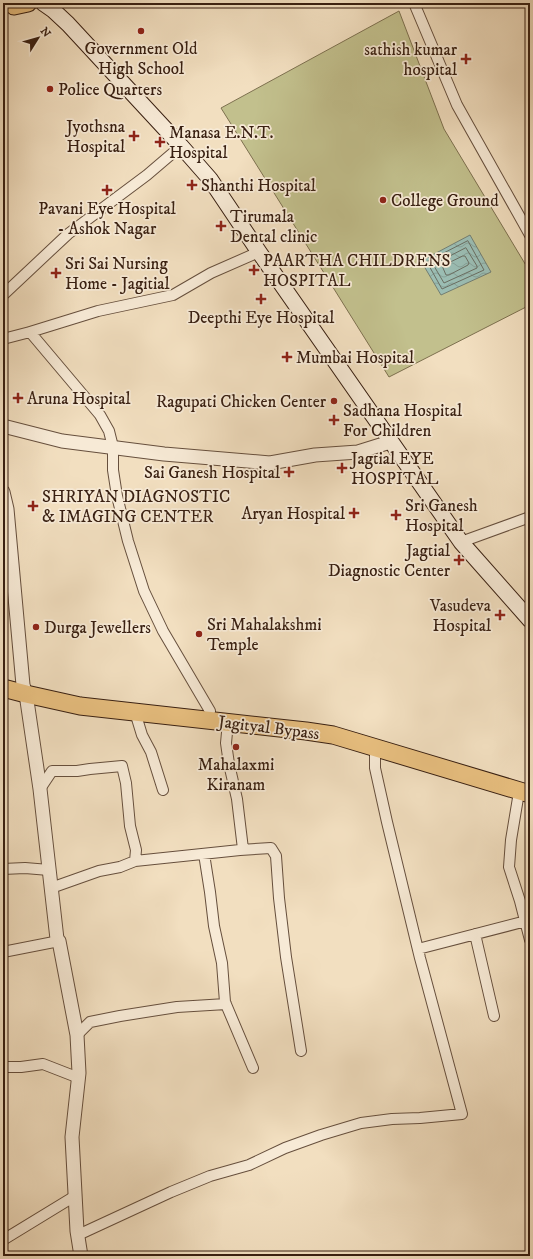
<svg xmlns="http://www.w3.org/2000/svg" width="533" height="1259" font-family="'IM FELL DW Pica',serif">
  <defs>
    <pattern id="water-waves" width="16" height="10" patternUnits="userSpaceOnUse"><rect width="16" height="10" fill="#9bbdb3"/><path d="M0 5q4-4 8 0t8 0" fill="none" stroke="#86a299"/></pattern>
  </defs>
  <rect width="100%" height="100%" fill="#f2dfc0"/>
  <filter id="stains"><feTurbulence type="fractalNoise" baseFrequency=".005" numOctaves="4"/><feColorMatrix values="0 0 0 0 .2 0 0 0 0 .09 0 0 0 0 .02 0 0 0 .5 -.17"/></filter>
  <radialGradient id="worn" r=".72"><stop offset=".6" stop-color="#630" stop-opacity="0"/><stop offset="1" stop-color="#630" stop-opacity=".3"/></radialGradient>
  <path fill="#c2c08d" stroke="#7d704f" d="M 399,11 L 444,129 L 530,272 L 530,305 L 389,377 L 221,108 Z"/>
  <path fill="url(#water-waves)" stroke="#737e72" d="M 470,235 L 491,272 L 441,295 L 421,261 Z"/>
  <g fill="none" stroke-linecap="round" stroke-linejoin="round">
    <path stroke="#6a6e62" stroke-width="1" d="M 468,241 L 484,270 L 442,289 L 428,264 L 427,262 Z
      M 466,248 L 477,266 L 477,268 L 444,283 L 434,266 L 435,264 Z
      M 463,256 L 465,256 L 469,263 L 468,265 L 449,275 L 446,275 L 443,268 L 443,266 Z"/>
    <defs>
      <path id="minor" d="M 414,3 L 457,105 L 530,235
        M 3,295 L 68,234 L 147,175 L 181,146
        M 30,332 L 100,415 L 109,431 L 113,447 L 113,470 L 117,496 L 128,541 L 144,591 L 163,631 L 210,711
        M 3,339 L 30,332 L 98,311 L 173,295 L 211,273 L 259,252
        M 461,542 L 530,517
        M 135,712 L 142,735 L 151,752 L 163,790
        M 228,722 L 226,743 L 229,764 L 237,799 L 243,849
        M 40,789 L 52,771 L 77,771 L 90,769 L 122,766 L 126,783 L 130,826 L 136,850 L 135,861 L 120,867 L 99,871 L 51,888
        M 519,792 L 511,840 L 509,867 L 520,901 L 530,940
        M 204,854 L 210,892 L 214,926 L 222,963 L 225,1002 L 253,1068
        M 135,861 L 240,850 L 271,848 L 276,856 L 279,898 L 286,957 L 301,1051
        M 3,869 L 25,868 L 49,870
        M 475,934 L 494,1016
        M 418,949 L 530,920
        M 3,952 L 59,941
        M 77,1035 L 90,1022 L 120,1016 L 177,1007 L 226,1004
        M 3,1067 L 21,1067 L 43,1064 L 79,1078
        M 78,1235 L 171,1192 L 210,1176 L 249,1165 L 285,1148 L 321,1135 L 361,1123 L 392,1119 L 420,1118 L 462,1114 L 420,958 L 387,822 L 375,768 L 375,748
        M 3,1240 L 75,1196"/>
      <path id="tertiary" d="M 3,426 L 62,441 L 164,454 L 270,463 L 315,455 L 358,452 L 390,442
        M 3,492 L 7,509 L 23,685 L 26,694 L 40,789 L 57,939 L 59,941 L 77,1035 L 79,1073 L 72,1137 L 77,1231 L 81,1256"/>
      <path id="secondary" d="M 43,3 L 53,10 L 68,24 L 181,146 L 210,179 L 259,252 L 461,542 L 530,620"/>
      <path id="primary" d="M 3,688 L 26,694 L 80,706 L 306,731 L 333,735 L 530,794"/>
      <path id="trunk" d="M 11,3 L 14,6 L 28,3"/>
    </defs>
    <use href="#minor" stroke="#664f3d" stroke-width="12"/>
    <use href="#tertiary" stroke="#664f3d" stroke-width="15"/>
    <use href="#secondary" stroke="#381f11" stroke-width="17"/>
    <use href="#primary" stroke="#381f11" stroke-width="19"/>
    <use href="#trunk" stroke="#381f11" stroke-width="19"/>
    <use href="#minor" stroke="#f7ead6" stroke-width="10"/>
    <use href="#tertiary" stroke="#f7ead6" stroke-width="13"/>
    <use href="#secondary" stroke="#f7ead6" stroke-width="15"/>
    <use href="#primary" stroke="#e9c080" stroke-width="17"/>
    <use href="#trunk" stroke="#e9c080" stroke-width="17"/>
  </g>
  <g fill="#8f2418" stroke="#f7ead6" stroke-width="1.5">
    <circle cx="141" cy="31" r="4"/>
    <path d="M464 53h4v4h4v4h-4v4h-4v-4h-4v-4h4z"/>
    <circle cx="50" cy="89" r="4"/>
    <path d="M132 130h4v4h4v4h-4v4h-4v-4h-4v-4h4z"/>
    <path d="M158 136h4v4h4v4h-4v4h-4v-4h-4v-4h4z"/>
    <path d="M190 179h4v4h4v4h-4v4h-4v-4h-4v-4h4z"/>
    <path d="M105 184h4v4h4v4h-4v4h-4v-4h-4v-4h4z"/>
    <circle cx="383" cy="200" r="4"/>
    <path d="M219 220h4v4h4v4h-4v4h-4v-4h-4v-4h4z"/>
    <path d="M252 264h4v4h4v4h-4v4h-4v-4h-4v-4h4z"/>
    <path d="M54 267h4v4h4v4h-4v4h-4v-4h-4v-4h4z"/>
    <path d="M259 293h4v4h4v4h-4v4h-4v-4h-4v-4h4z"/>
    <path d="M285 351h4v4h4v4h-4v4h-4v-4h-4v-4h4z"/>
    <path d="M16 392h4v4h4v4h-4v4h-4v-4h-4v-4h4z"/>
    <circle cx="334" cy="401" r="4"/>
    <path d="M332 414h4v4h4v4h-4v4h-4v-4h-4v-4h4z"/>
    <path d="M340 462h4v4h4v4h-4v4h-4v-4h-4v-4h4z"/>
    <path d="M287 466h4v4h4v4h-4v4h-4v-4h-4v-4h4z"/>
    <path d="M31 500h4v4h4v4h-4v4h-4v-4h-4v-4h4z"/>
    <path d="M352 507h4v4h4v4h-4v4h-4v-4h-4v-4h4z"/>
    <path d="M394 509h4v4h4v4h-4v4h-4v-4h-4v-4h4z"/>
    <path d="M457 554h4v4h4v4h-4v4h-4v-4h-4v-4h4z"/>
    <path d="M498 609h4v4h4v4h-4v4h-4v-4h-4v-4h4z"/>
    <circle cx="36" cy="627" r="4"/>
    <circle cx="199" cy="634" r="4"/>
    <circle cx="236" cy="747" r="4"/>
  </g>
  <g text-anchor="middle" stroke-width="3.5" stroke-linejoin="round" paint-order="stroke">
    <g font-size="17" fill="#381f11" stroke="#f7ead6" text-anchor="start">
      <text x="141" y="54" text-anchor="middle">Government Old<tspan x="141" dy="20">High School</tspan></text>
      <text x="457" y="55" text-anchor="end">sathish kumar<tspan x="457" dy="20">hospital</tspan></text>
      <text x="58" y="95">Police Quarters</text>
      <text x="125" y="132" text-anchor="end">Jyothsna<tspan x="125" dy="20">Hospital</tspan></text>
      <text x="169" y="138">Manasa E.N.T.<tspan x="169" dy="20">Hospital</tspan></text>
      <text x="201" y="191">Shanthi Hospital</text>
      <text x="391" y="206">College Ground</text>
      <text x="107" y="214" text-anchor="middle">Pavani Eye Hospital<tspan x="107" dy="20">- Ashok Nagar</tspan></text>
      <text x="230" y="222">Tirumala<tspan x="230" dy="20">Dental clinic</tspan></text>
      <text x="263" y="266">PAARTHA CHILDRENS<tspan x="263" dy="20">HOSPITAL</tspan></text>
      <text x="65" y="269">Sri Sai Nursing<tspan x="65" dy="20">Home - Jagitial</tspan></text>
      <text x="261" y="323" text-anchor="middle">Deepthi Eye Hospital</text>
      <text x="296" y="363">Mumbai Hospital</text>
      <text x="27" y="404">Aruna Hospital</text>
      <text x="326" y="407" text-anchor="end">Ragupati Chicken Center</text>
      <text x="343" y="416">Sadhana Hospital<tspan x="343" dy="20">For Children</tspan></text>
      <text x="351" y="464">Jagtial EYE<tspan x="351" dy="20">HOSPITAL</tspan></text>
      <text x="280" y="478" text-anchor="end">Sai Ganesh Hospital</text>
      <text x="42" y="502">SHRIYAN DIAGNOSTIC<tspan x="42" dy="20">&amp; IMAGING CENTER</tspan></text>
      <text x="405" y="511">Sri Ganesh<tspan x="405" dy="20">Hospital</tspan></text>
      <text x="345" y="519" text-anchor="end">Aryan Hospital</text>
      <text x="450" y="556" text-anchor="end">Jagtial<tspan x="450" dy="20">Diagnostic Center</tspan></text>
      <text x="491" y="611" text-anchor="end">Vasudeva<tspan x="491" dy="20">Hospital</tspan></text>
      <text x="207" y="630">Sri Mahalakshmi<tspan x="207" dy="20">Temple</tspan></text>
      <text x="44" y="633">Durga Jewellers</text>
      <text x="236" y="770" text-anchor="middle">Mahalaxmi<tspan x="236" dy="20">Kiranam</tspan></text>
    </g>
    <g font-size="17" fill="#381f11" stroke="#f7ead6">
      <text transform="translate(269 727) rotate(7)" y="6">Jagityal Bypass</text>
    </g>
  </g>
  <rect width="533" height="1259" fill="none" stroke="#f2dfc0" stroke-width="16"/>
  <rect x="4" y="4" width="525" height="1251" fill="none" stroke="#381f11" stroke-width="2"/>
  <rect x="8" y="8" width="517" height="1243" fill="none" stroke="#381f11"/>
  <g transform="translate(38 38) rotate(53)" stroke="#f7ead6" stroke-width="3" paint-order="stroke">
  <path d="M0-3L7 15L0 10L-7 15Z" fill="#381f11"/>
  <text y="-6" font-size="11" font-weight="bold" text-anchor="middle" fill="#381f11">N</text>
  </g>
  <rect width="100%" height="100%" filter="url(#stains)"/>
  <rect width="100%" height="100%" fill="url(#worn)"/>
</svg>
